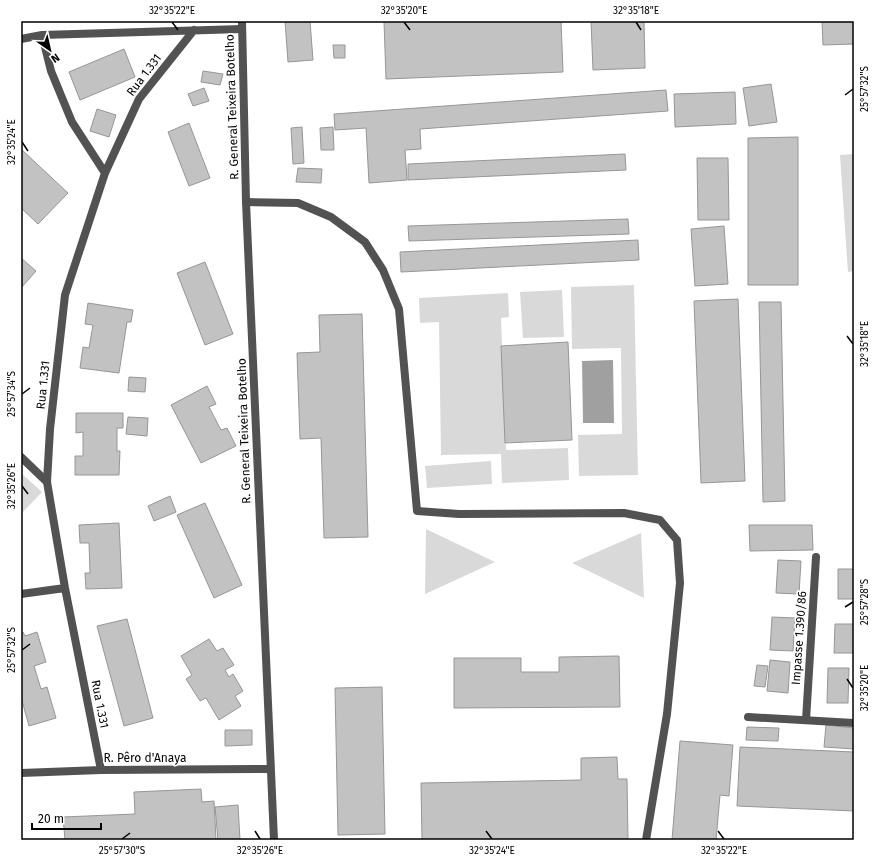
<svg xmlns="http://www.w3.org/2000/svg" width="875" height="861" font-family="'Fira Sans',sans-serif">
  <rect width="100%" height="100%" fill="#fff"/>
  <path fill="#d9d9d9" d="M 854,154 L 854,271 L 848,272 L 840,155 Z
    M 634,285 L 638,475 L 579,476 L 578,435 L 622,434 L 621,348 L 572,349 L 571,287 Z
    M 562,290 L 564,337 L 523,338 L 520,292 Z
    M 508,293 L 509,317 L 501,318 L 506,450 L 568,448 L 569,480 L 502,483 L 501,454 L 441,455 L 439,322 L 420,323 L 419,298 Z
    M 491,461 L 492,484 L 427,488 L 425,466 Z
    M 21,473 L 42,492 L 21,514 Z
    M 426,529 L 495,562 L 425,594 Z
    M 641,533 L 644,598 L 572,563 Z"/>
  <path fill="#a0a0a0" d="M 613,360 L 614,423 L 583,423 L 582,361 Z"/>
  <path fill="#c2c2c2" stroke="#969696" d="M 285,21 L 310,21 L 313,60 L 288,62 Z
    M 384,21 L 561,21 L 563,72 L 386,79 Z
    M 591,21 L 644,21 L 645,68 L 593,70 Z
    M 822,21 L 854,21 L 854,44 L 823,45 Z
    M 333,45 L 345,45 L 345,58 L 334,58 Z
    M 124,49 L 135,77 L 80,100 L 69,72 Z
    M 203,71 L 223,74 L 220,85 L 201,82 Z
    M 771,84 L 777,122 L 749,126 L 743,88 Z
    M 204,88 L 209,101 L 193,106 L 188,94 Z
    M 666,90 L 668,111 L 420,129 L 421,149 L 405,150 L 407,180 L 369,183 L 366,128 L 335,130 L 334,114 Z
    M 735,92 L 736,124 L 675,127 L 674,94 Z
    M 97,109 L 116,115 L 109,137 L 90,131 Z
    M 189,123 L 210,178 L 189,186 L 168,132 Z
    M 302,127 L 304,163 L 293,164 L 291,128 Z
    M 333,127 L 334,150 L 321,150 L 320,128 Z
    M 798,137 L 798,285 L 748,285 L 748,138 Z
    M 21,149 L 68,193 L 38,224 L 21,208 Z
    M 625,154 L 626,170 L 408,180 L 408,164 Z
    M 697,158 L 728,158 L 729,220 L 698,220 Z
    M 298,168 L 322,169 L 321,183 L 296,182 Z
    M 628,219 L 629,234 L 409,241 L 408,226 Z
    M 724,226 L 728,284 L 695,286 L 691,229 Z
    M 638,240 L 639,260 L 401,272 L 400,252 Z
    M 21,258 L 36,271 L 21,288 Z
    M 205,262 L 233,334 L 205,345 L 177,273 Z
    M 738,299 L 745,481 L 701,483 L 694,301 Z
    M 759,302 L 781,302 L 785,501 L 763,502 Z
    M 88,303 L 133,310 L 131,322 L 127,322 L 119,373 L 80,368 L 83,347 L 89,348 L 93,325 L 85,324 Z
    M 362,314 L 368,537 L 324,538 L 321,438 L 300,439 L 297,353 L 320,352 L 319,315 Z
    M 568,342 L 572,440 L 505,443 L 501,346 Z
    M 129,377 L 146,378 L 145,392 L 128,391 Z
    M 207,386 L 216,404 L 209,407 L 221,430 L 227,428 L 236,446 L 201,463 L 171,405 Z
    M 76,413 L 123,413 L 123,428 L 117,428 L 117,451 L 120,451 L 119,475 L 75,475 L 75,456 L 83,456 L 83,432 L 76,433 Z
    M 128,417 L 148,418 L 147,436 L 126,434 Z
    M 170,496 L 176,512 L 154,521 L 148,506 Z
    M 205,503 L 242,585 L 214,598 L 177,515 Z
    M 119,523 L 122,588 L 86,589 L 85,573 L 90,573 L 89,543 L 80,543 L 79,525 Z
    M 749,525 L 812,525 L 813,550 L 750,551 Z
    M 778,560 L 801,561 L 799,594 L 776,593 Z
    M 838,569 L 854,569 L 854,599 L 838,599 Z
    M 772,617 L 795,618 L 793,651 L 770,650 Z
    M 127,619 L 153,718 L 124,726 L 97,626 Z
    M 835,624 L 854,624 L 853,653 L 834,653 Z
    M 21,632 L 23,632 L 25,636 L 37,632 L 46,662 L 34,666 L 41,689 L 47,687 L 56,718 L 29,726 L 21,697 Z
    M 209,639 L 217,651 L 223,648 L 234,665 L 225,670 L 229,677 L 233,674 L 243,691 L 235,696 L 241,706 L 219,720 L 206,698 L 200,701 L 186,679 L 192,675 L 181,656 Z
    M 619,656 L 620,707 L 454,708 L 454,658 L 521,658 L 521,672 L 559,672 L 559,657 Z
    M 770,660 L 790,662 L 788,693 L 767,691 Z
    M 757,665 L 768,666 L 765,687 L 754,686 Z
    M 828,668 L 849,668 L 848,703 L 827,703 Z
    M 382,687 L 385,834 L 338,835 L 335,688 Z
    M 826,725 L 854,728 L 854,749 L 824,747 Z
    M 747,727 L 779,728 L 778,741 L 746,740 Z
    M 225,730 L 252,730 L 252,745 L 225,746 Z
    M 680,741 L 733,745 L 729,796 L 720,795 L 716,840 L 672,840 Z
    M 740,747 L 854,752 L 854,811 L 737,806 Z
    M 617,757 L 618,779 L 627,779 L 628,840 L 422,840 L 421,783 L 581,780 L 581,758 Z
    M 201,789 L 202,802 L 214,801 L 216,840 L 65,840 L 63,817 L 135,814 L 134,792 Z
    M 238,805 L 240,840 L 218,840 L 215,807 Z"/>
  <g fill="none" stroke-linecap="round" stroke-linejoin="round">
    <path stroke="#525252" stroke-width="8" d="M 246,202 L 298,203 L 331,217 L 365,242 L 383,270 L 399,309 L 417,511 L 459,514 L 624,513 L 660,520 L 677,540 L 680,583 L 667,714 L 646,840"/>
    <path stroke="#525252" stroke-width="8" d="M 42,35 L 51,71 L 72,122 L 105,173
      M 21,39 L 42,35 L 242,29
      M 21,457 L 47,482
      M 21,594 L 65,588
      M 748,717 L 854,723
      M 806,720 L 816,557
      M 101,770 L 65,588 L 47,482 L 50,429 L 65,295 L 105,173 L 139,99 L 194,30
      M 21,773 L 101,770 L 270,769"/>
    <path stroke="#525252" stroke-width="8" d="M 242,21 L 246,202 L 274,840"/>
  </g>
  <path fill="none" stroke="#000" stroke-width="1.5" d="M 172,22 L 178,30M 404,22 L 410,30M 636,22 L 641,30M 845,95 L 853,89M 22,142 L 28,151M 847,336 L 853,344M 22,394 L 30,388M 22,486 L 28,494M 845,607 L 853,602M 22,650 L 30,644M 847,679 L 853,688M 255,831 L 260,839M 486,831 L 492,839M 718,831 L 724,839M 122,839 L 130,833"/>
  <g text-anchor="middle" stroke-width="3.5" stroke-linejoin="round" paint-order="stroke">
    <g font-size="12" fill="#000" stroke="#fff">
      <text transform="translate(144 75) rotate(-53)" y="4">Rua 1.331</text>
      <text transform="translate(232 107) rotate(-92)" y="4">R. General Teixeira Botelho</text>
      <text transform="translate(43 385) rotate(-84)" y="4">Rua 1.331</text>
      <text transform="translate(244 431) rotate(-92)" y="4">R. General Teixeira Botelho</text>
      <text transform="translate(799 638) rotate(-86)" y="4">Impasse 1.390/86</text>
      <text transform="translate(100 704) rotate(79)" y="4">Rua 1.331</text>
      <text x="145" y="762">R. Pêro d'Anaya</text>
    </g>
  </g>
  <rect width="875" height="861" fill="none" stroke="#ffffff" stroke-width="44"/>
  <g transform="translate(50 50) rotate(146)" stroke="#ffffff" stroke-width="3" paint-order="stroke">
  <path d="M0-3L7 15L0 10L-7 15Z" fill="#000000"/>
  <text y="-6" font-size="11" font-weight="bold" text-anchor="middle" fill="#000000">N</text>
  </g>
  <path d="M32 823v6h69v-6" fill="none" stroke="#000000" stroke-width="2"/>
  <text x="38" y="823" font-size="12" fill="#000000" stroke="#ffffff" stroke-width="3" paint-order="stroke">20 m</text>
  <rect x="22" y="22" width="831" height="817" fill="none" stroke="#000" stroke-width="1.5"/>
  <g font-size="10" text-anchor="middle" fill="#000">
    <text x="172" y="14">32°35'22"E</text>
    <text x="404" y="14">32°35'20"E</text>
    <text x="636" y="14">32°35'18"E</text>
    <text transform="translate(864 89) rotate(-90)" y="4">25°57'32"S</text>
    <text transform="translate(11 142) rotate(-90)" y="4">32°35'24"E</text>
    <text transform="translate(864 344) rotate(-90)" y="4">32°35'18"E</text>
    <text transform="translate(11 394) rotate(-90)" y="4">25°57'34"S</text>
    <text transform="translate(11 486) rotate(-90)" y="4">32°35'26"E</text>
    <text transform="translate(864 602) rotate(-90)" y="4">25°57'28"S</text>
    <text transform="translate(11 650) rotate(-90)" y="4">25°57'32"S</text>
    <text transform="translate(864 688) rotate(-90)" y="4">32°35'20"E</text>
    <text x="122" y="854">25°57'30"S</text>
    <text x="260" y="854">32°35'26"E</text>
    <text x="492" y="854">32°35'24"E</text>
    <text x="724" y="854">32°35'22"E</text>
  </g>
</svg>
